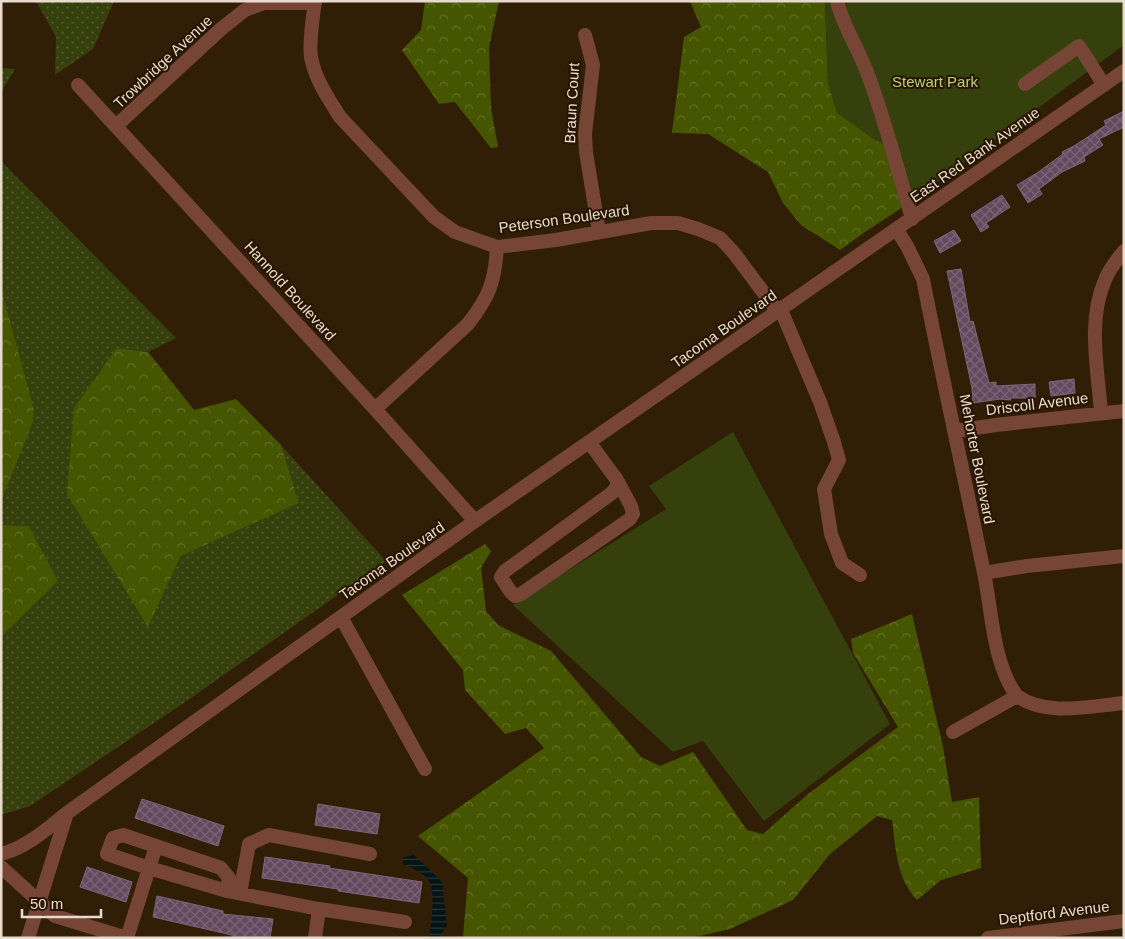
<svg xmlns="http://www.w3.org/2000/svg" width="1125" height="939" font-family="Arial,sans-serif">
  <defs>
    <pattern id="grass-dots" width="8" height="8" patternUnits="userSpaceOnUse" patternTransform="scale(1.25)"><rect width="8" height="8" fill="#35400d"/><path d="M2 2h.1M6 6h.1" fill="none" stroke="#525b2f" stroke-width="1.8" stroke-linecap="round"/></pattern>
    <pattern id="forest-crowns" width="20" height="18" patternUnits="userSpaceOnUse" patternTransform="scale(1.25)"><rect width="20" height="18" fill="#465600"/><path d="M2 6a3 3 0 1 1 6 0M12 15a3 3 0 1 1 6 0" fill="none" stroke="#616e24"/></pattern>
    <pattern id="water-rules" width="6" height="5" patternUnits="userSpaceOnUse" patternTransform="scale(1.25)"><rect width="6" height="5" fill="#061416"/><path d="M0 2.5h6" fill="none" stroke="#2a3637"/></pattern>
    <pattern id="building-cross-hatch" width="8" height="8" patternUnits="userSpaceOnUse" patternTransform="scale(1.25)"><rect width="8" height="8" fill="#644a5f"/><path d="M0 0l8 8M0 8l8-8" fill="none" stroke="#7a6475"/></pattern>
  </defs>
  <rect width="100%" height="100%" fill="#311e06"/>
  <path fill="url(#grass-dots)" d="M 36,1 L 114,1 L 93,49 L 55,75 L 56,37 Z
    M 1,68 L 15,69 L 1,92 Z
    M 1,161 L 176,338 L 148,352 L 117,348 L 148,627 L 181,556 L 299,503 L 281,445 L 386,561 L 188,700 L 30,806 L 1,815 L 1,637 L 58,581 L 29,526 L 1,525 L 1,502 L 33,422 L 34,410 L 1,288 Z"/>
  <path fill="url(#forest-crowns)" d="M 425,1 L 499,1 L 489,47 L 491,108 L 498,147 L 491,148 L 455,102 L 439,104 L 402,50 L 421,30 Z
    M 690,1 L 825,1 L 828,84 L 889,148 L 906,205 L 865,232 L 840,250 L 801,225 L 783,203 L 768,172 L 708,134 L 672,133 L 684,37 L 701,27 Z
    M 1,288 L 34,409 L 33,422 L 1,502 Z
    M 117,348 L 148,352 L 194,410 L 236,399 L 281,445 L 299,503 L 181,556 L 148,627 L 67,494 L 74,408 Z
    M 1,525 L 29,526 L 58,581 L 1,637 Z
    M 485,544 L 491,551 L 481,568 L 486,611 L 498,625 L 551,651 L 641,757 L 660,766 L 693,752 L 747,830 L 763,834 L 808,794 L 898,727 L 853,653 L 851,639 L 912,614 L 943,747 L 952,802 L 979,797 L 981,868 L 941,880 L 917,900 C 896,877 896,849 892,820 L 877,816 L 830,854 L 793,900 L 730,929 L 691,938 L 462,938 L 463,937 L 468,878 L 418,836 L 544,748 L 526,728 L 505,734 L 465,690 L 463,670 L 402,595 Z"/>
  <path fill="#35400d" d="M 825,1 L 1124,1 L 1124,45 L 906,205 L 889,148 L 872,138 L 837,113 L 828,84 Z
    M 733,432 L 890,724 L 764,821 L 703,741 L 673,752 L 513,605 L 666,509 L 649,486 Z"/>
  <path fill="url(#water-rules)" d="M 414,855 L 442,882 L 447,927 L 438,938 L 429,938 C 431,925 436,892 429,881 C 423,872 412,868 403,864 L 402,858 Z"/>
  <path fill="url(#building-cross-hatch)" stroke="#7f647a" d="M 1124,111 L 1124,127 L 1099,139 L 1103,145 L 1084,157 L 1085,161 L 1062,172 L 1039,189 L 1042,194 L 1028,203 L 1017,185 L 1037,173 L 1063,154 L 1062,152 L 1074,146 L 1106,125 L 1104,121 Z
    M 1002,195 L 1010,207 L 986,223 L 989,227 L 981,232 L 971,215 Z
    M 954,230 L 961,241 L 940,253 L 934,241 Z
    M 961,269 L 970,322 L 973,321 L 989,383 L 996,382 L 996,386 L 1035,384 L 1035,398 L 1010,398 L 1011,400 L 1000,399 L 973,403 L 972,388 L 947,271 Z
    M 1074,379 L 1075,393 L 1051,396 L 1049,382 Z
    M 142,799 L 224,826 L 218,846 L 135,818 Z
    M 318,804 L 380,814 L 377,834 L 315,825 Z
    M 265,857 L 330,866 L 329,868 L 422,882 L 419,903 L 338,891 L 338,889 L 262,878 Z
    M 87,867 L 132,882 L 126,902 L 80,887 Z
    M 157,896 L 223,911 L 223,914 L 273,919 L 270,938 L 232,938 L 232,935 L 153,917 Z"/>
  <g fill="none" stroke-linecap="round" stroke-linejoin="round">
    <path stroke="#764535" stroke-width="14" d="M 315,1 C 313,15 309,44 311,57 C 315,79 328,98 340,117 L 434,217 L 455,232 L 497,247 L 556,240 L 651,223 L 678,223 L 698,229 L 720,238 L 734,253 L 778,312
      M 837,1 C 843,26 858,48 867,72 C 885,120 898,170 912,219
      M 585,35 L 593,65 L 585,134 L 586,152 L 599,232
      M 1025,84 L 1079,46 L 1104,85
      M 78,85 L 375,409 L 475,521
      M 117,125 L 221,29 L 245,10 L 264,3 L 315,3
      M 897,230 L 907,246 L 923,279 C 942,377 964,475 984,573 C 992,611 993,665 1017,696
      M 781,310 L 820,402 L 834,442 L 839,460 L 824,489 L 831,534 L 842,563 L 860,575
      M 375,409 L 468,324 C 489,297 495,282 497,247
      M 1101,413 C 1098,370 1087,321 1105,280 C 1109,269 1117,260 1124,251
      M 955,431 L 996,425 L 1124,411
      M 589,442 L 617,480 L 617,486 L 612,493 L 505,571 L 501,577 L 510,591 L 515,596 L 521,594 L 630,519 L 633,514 L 631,506 L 617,480
      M 984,573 L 1027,566 L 1124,556
      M 341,617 L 425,769
      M 953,732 L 1017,696 C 1046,717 1091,706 1124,703
      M 1,854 C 26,848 48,828 67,813
      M 1,867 L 55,916 L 127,938
      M 227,891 L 229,878 L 221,868 L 123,835 L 113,838 L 107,854 L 149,868 L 227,891 L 237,893 L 319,909
      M 240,893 L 249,844 L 269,835 L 370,854
      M 28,938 L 67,813 L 475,521 L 1124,71
      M 127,938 L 156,846
      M 315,938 L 319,909 L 405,922
      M 988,938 L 1124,921"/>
  </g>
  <g text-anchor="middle" stroke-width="4" stroke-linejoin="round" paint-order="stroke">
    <g font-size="15" fill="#e8dbcd" stroke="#271500">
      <text transform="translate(163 62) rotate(-43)" y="5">Trowbridge Avenue</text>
      <text transform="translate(572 103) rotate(-87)" y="5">Braun Court</text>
      <text transform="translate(975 155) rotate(-35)" y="5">East Red Bank Avenue</text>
      <text transform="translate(564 219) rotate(-8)" y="5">Peterson Boulevard</text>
      <text transform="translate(290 291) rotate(48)" y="5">Hannold Boulevard</text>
      <text transform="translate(724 329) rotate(-35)" y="5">Tacoma Boulevard</text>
      <text transform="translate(1037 404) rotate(-7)" y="5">Driscoll Avenue</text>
      <text transform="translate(977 459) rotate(79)" y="5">Mehorter Boulevard</text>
      <text transform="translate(392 561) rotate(-35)" y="5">Tacoma Boulevard</text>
      <text transform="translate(1054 913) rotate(-7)" y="5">Deptford Avenue</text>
    </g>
    <g font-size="15" fill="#bbd670" stroke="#271500">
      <text x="935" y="87">Stewart Park</text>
    </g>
  </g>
  <rect width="1125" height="939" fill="none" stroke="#e8dbcd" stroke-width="5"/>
  <path d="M22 909v8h79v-8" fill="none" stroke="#e8dbcd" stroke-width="2.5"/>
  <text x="30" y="909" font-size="15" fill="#e8dbcd" stroke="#271500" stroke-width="4" paint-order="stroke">50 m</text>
</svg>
